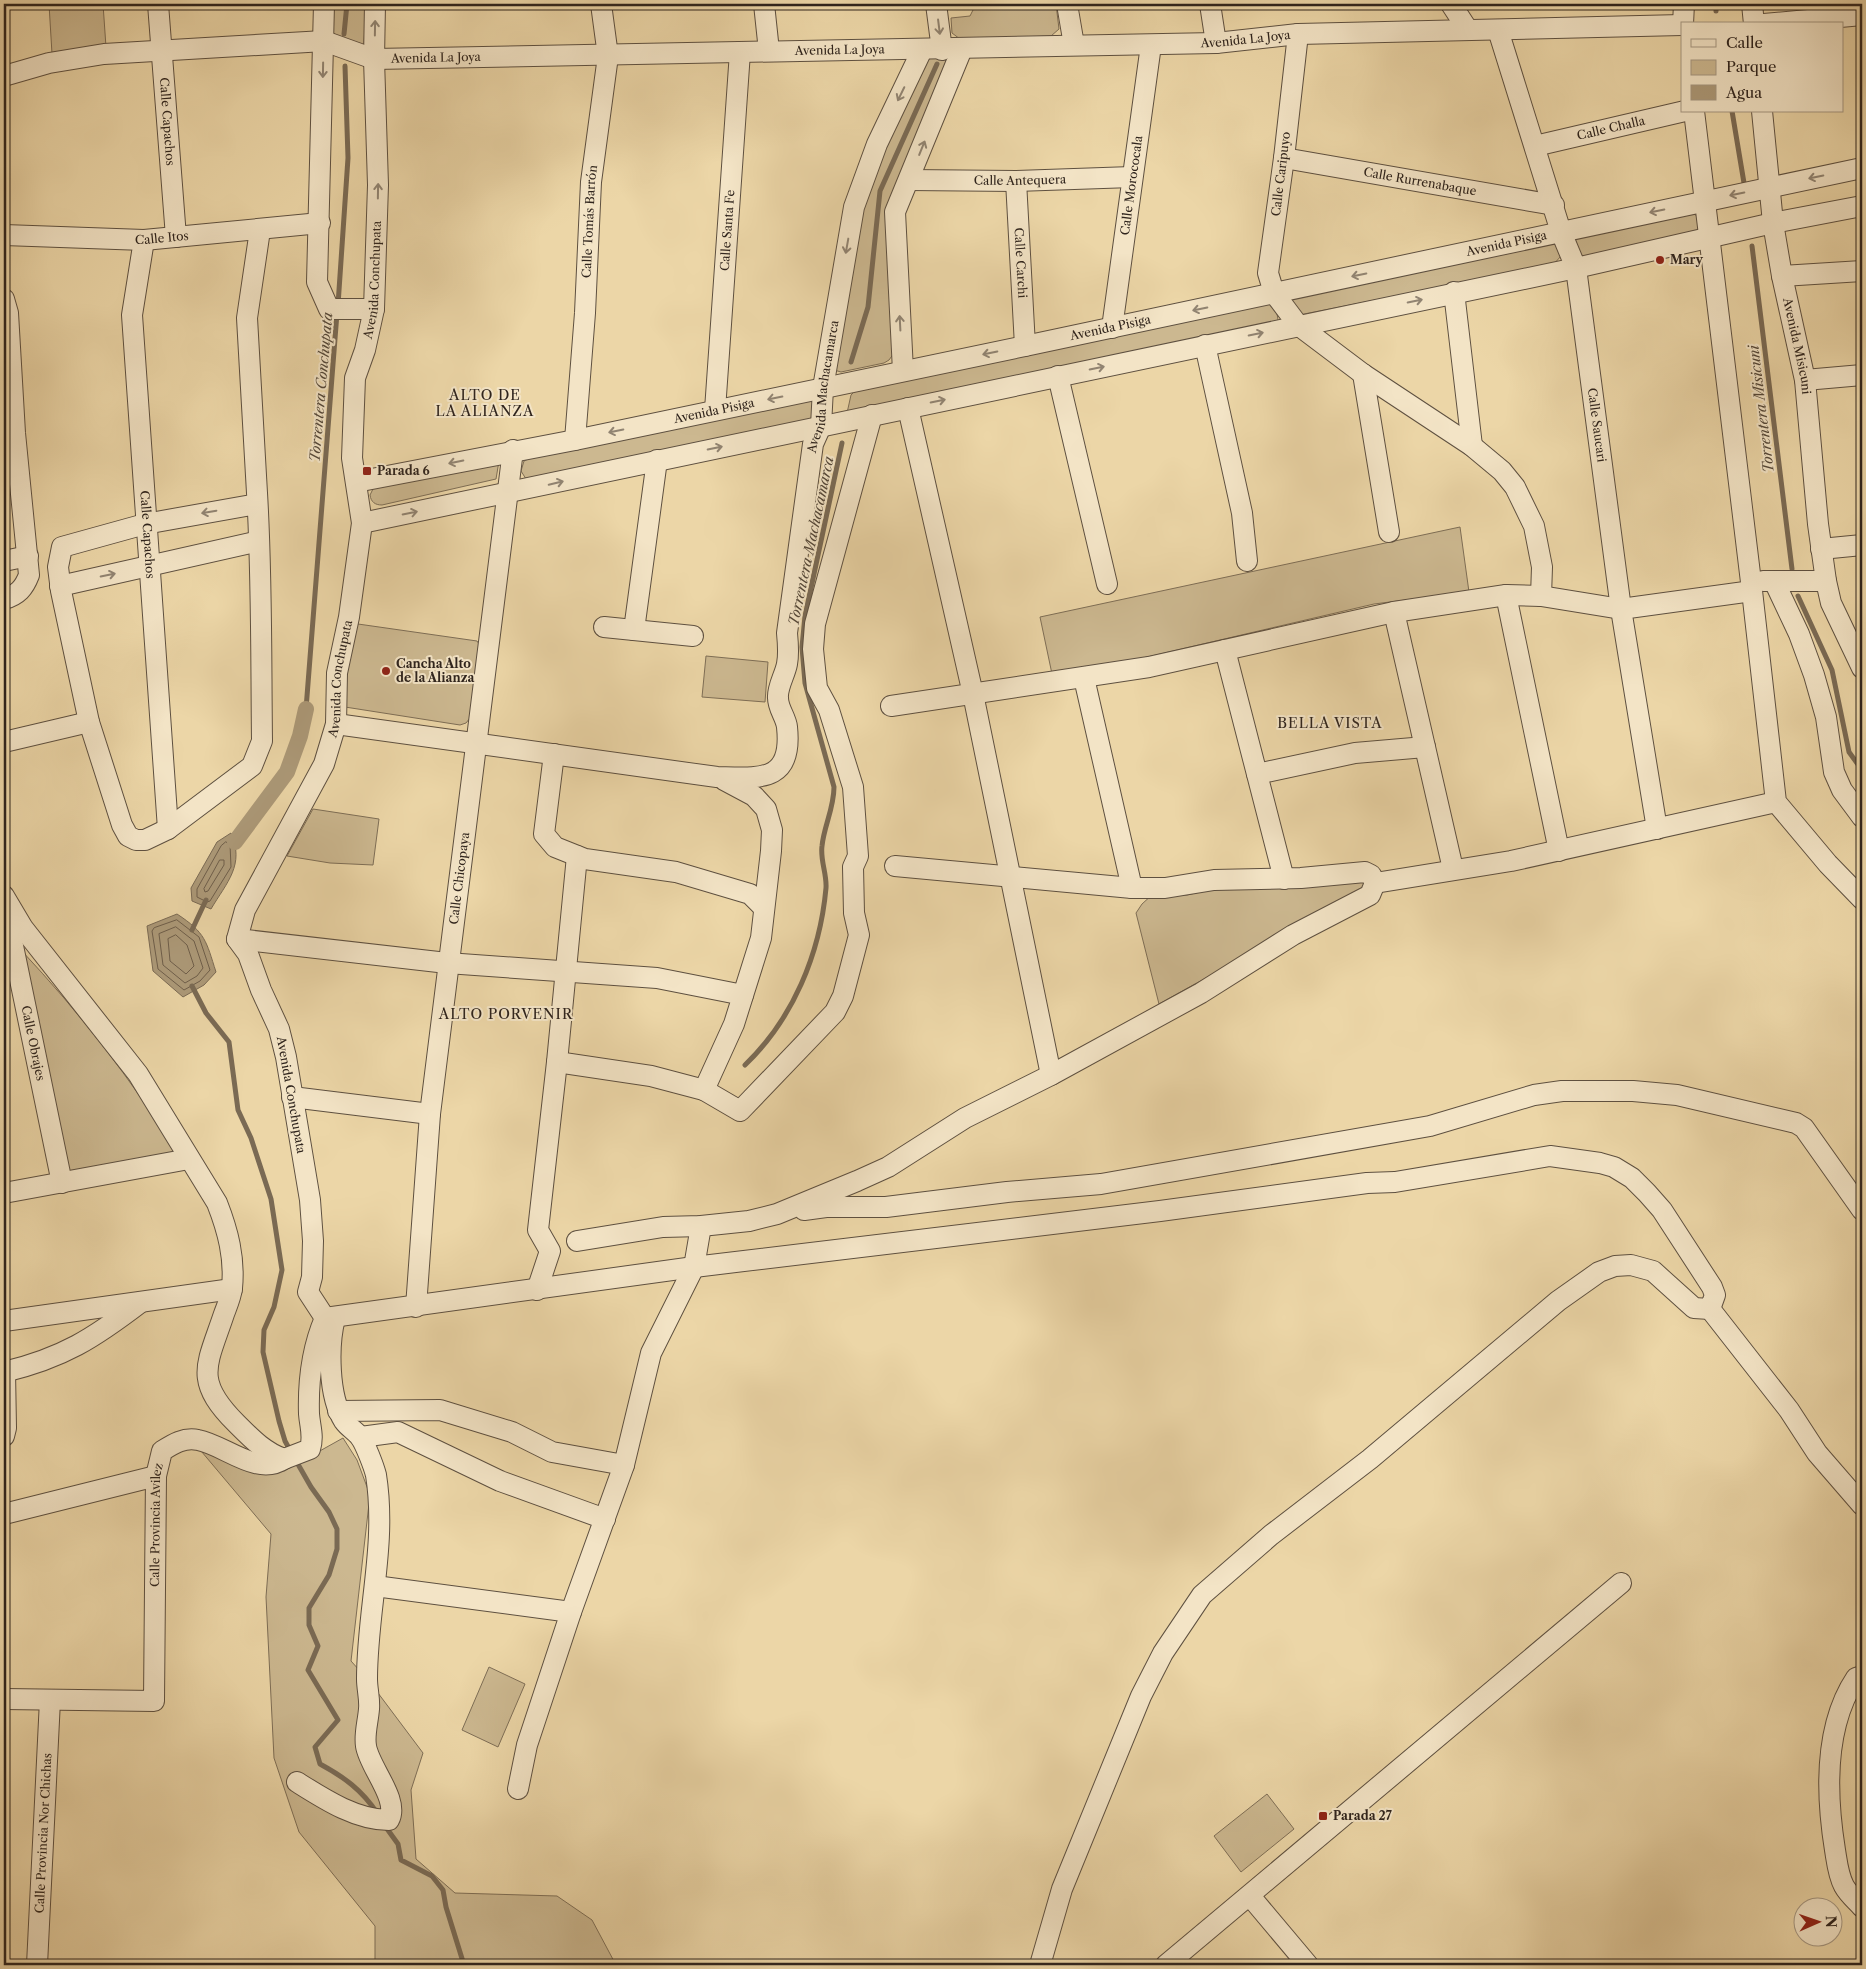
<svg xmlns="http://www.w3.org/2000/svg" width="1866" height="1969" font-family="'Libre Caslon Text',serif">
  <rect width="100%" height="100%" fill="#ecd6a7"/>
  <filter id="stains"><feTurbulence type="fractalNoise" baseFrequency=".004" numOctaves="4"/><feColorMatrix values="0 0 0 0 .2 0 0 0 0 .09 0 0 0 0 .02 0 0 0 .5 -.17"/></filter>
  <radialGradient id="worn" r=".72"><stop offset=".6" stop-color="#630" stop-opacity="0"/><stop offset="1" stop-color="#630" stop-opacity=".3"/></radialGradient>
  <path fill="#ccb890" stroke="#7e6e56" d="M 49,4 L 103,4 L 106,47 L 52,54 Z
    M 329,4 L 366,4 L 364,45 L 350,43 L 333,33 Z
    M 976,4 L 1056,4 L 1059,29 L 1051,36 L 960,39 L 952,33 L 951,18 L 970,16 Z
    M 928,55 L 945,56 L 946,65 L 889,202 L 894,353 L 889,360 L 884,363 L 841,372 L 834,370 L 861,215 L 883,152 Z
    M 1692,213 L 1699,217 L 1699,229 L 1696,232 L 1587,256 L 1579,255 L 1575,240 L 1578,237 Z
    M 1553,244 L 1556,245 L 1561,256 L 1553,265 L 1304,314 L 1301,315 L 1291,302 L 1293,298 Z
    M 1269,302 L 1276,307 L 1278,320 L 1275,323 L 847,413 L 851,395 L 855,391 Z
    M 817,398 L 817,418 L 526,479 L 521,471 L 524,461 L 528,459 Z
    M 499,461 L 496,479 L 382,505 C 375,505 371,502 370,495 L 374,487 Z
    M 1460,527 L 1469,592 L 1374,604 L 1126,662 L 1052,674 L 1040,617 Z
    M 358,624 L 477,641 L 479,644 L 470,718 L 466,723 L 460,725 L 345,707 L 340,702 L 352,630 Z
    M 706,656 L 768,662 L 765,702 L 702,697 Z
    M 313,809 L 379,819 L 373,865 L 330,863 L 287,856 Z
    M 1364,880 L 1365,885 L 1360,894 L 1272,936 L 1267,944 L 1159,1004 L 1136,913 L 1142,904 L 1153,894 L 1187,895 L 1213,889 Z
    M 21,950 C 80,1013 131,1079 177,1152 L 68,1172 Z
    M 343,1438 L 357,1460 L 370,1495 L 351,1661 L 369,1681 L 423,1753 L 411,1790 L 416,1859 L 455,1893 L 557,1896 L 592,1920 L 616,1965 L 375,1965 L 375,1926 L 299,1832 L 274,1758 L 266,1597 L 271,1534 L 196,1445 L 230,1460 L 284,1471 Z
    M 489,1667 L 525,1684 L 498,1747 L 462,1730 Z
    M 1267,1794 L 1294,1829 L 1241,1872 L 1214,1836 Z"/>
  <path fill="#ac9978" stroke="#7a6a54" d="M 231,833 C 245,865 227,882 211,909 L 192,901 L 191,888 L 217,842 Z
    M 177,914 C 206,933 206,941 216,972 L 204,985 L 183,997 L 153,971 L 147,926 Z"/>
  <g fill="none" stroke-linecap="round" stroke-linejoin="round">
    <path stroke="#6e5e4a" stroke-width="1" d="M 226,842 L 230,844 L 231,867 L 210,901 L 207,902 L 197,897 L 197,889 L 221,846 Z
      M 220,860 L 224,860 L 224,865 L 208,891 L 205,892 L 204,889 Z
      M 177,920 L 199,937 L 210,970 L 200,981 L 184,990 L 158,969 L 152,931 L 154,928 Z
      M 176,927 L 194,941 L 203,968 L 197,976 L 185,983 L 163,965 L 159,934 Z
      M 176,935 L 187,945 L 194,966 L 186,974 L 170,961 L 168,939 Z"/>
    <path stroke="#7a6a54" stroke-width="5" d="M 1716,11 L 1716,4
      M 344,34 L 347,4
      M 1732,111 L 1744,183
      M 1752,246 L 1792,569
      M 338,305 L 348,158 L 345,66
      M 851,362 L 868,307 L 880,191 L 937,64
      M 1798,596 L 1832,670 L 1849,752 L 1862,770
      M 306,709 L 337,313
      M 192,930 L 206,900
      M 192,986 L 206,1013 L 229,1042 L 238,1110 L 251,1138 L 271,1199 L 282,1270 L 274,1307 L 264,1330 L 263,1352 L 279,1421 L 285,1441 L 291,1452
      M 745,1065 C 793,1019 820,954 826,888 C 827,874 820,860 822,846 C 824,826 834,808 834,787 L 805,683 L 802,647 L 805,616 L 842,443
      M 295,1459 L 311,1487 L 329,1512 L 337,1529 L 337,1549 L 329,1575 L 309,1608 L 309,1625 L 318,1646 L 308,1670 L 338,1720 L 315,1747 L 320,1764 C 344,1777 362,1790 377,1813
      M 385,1826 L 398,1844 L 401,1860 L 432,1876 L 443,1890 L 446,1907 L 464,1965"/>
    <path stroke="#ac9978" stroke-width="16" d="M 235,842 L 287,772 L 300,736 L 306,709"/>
    <defs>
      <g id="minor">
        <path id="s1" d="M 158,4 L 176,237"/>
        <path d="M 324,4 L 317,282 L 329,309 L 374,309"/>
        <path d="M 764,4 L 769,51"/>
        <path d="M 936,4 L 942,50"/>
        <path d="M 1067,4 L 1074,45"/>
        <path d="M 1210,4 L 1216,43"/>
        <path d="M 1451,4 L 1468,30"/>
        <path d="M 1752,4 L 1754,24"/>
        <path d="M 1683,24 L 1684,4"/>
        <path d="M 1764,24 L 1862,15"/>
        <path id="s2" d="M 1498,30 L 1561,232 L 1576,268 L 1621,609 L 1657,829"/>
        <path d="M 1298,34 L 1284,158 L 1268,273 L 1274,293 L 1298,325 L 1363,374 L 1472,446 L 1502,471 L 1515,487 L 1534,526 L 1542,567 L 1541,596"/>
        <path id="s3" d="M 4,76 L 49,63 L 104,54 L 324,41 L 374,59 L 1216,43 L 1298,34 L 1682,25"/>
        <path d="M 1694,111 L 1751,582 L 1776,802 L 1828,864 L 1862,899"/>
        <path id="s4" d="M 1762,111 L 1773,223 L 1782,276 L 1805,380 L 1818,524 L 1826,581 L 1831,603 L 1862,668"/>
        <path id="s5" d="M 1535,146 L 1685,111"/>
        <path id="s6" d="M 1284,158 L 1554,205"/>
        <path id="s7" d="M 909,180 L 1016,181 L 1132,177"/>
        <path id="s8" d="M 1016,181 L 1025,346"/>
        <path id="s9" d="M 4,235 L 144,240 L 320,223"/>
        <path id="s10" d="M 144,240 L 132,315 L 168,829"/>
        <path d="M 1782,276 L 1862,271"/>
        <path d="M 1454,292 L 1472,446"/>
        <path d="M 4,299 L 8,313 L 15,433 L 29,575 C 24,588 18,595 4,599"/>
        <path id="s11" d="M 1112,328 L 1151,45"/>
        <path d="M 1205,345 L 1242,513 L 1247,561"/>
        <path d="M 903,371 L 895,212 L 962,49"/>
        <path d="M 1363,374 L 1389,532"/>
        <path d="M 1058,376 L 1107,584"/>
        <path d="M 1805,380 L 1862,375"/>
        <path d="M 908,408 L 973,694 L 1051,1075"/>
        <path id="s12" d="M 715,410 L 740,52"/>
        <path id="s13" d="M 575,440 L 585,313 L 591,182 L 608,56 L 601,4"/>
        <path id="s14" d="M 356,482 L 575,440 L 1025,346 L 1862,168"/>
        <path d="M 257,504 L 145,524 L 62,547 L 58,567 L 61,591 L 89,722 L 122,825 L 128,836 L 136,840 L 145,840 L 168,829 L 252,766 L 262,741 C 261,658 262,576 257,493 L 247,318 L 260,230"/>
        <path d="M 362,523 L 1576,268 L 1773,223 L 1862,206"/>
        <path d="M 1821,549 L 1862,545"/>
        <path d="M 4,561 L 28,556"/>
        <path d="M 1763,581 L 1826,581"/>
        <path d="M 1774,581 L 1799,634 L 1814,675 L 1826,717 L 1834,772 L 1842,790 L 1862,817"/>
        <path d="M 60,586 L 259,541"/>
        <path d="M 1506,595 L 1559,851"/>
        <path d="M 1394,612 L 1453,869"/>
        <path d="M 604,627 L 693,636"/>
        <path d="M 634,630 L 657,460"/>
        <path d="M 1225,650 L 1284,879"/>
        <path d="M 1084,678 L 1132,888"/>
        <path d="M 891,706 L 1149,667 L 1394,612 L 1506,595 L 1541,596 L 1621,609 L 1752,591"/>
        <path id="s15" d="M 336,724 L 717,777 C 760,778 793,783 787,727 C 786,717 778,709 778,698 C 777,687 785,675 787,664 C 789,654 788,643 787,633 L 813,444 L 821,426 L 823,388 L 854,207 L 877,144 L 922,50"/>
        <path d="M 4,742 L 89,722"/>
        <path d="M 554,754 L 544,834 L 555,847 L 585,859 L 676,872 L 750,894 L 764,908"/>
        <path d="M 1257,774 L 1355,753 L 1425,747"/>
        <path d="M 724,780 L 754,796 L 766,809 L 772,830 L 771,851 L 761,938 L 734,1024 L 704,1090 L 740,1111 L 835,1012 L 843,996 L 859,935 L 854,913 L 853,867 L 858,856 L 853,787 L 829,710 L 817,688 L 813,649 L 815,624 L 872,415"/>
        <path d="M 1375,883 L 1511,861 L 1776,802"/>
        <path d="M 4,896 L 23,928 L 138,1074 L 217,1203 C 228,1231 235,1258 232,1288 C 231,1297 227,1306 224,1314 C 207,1365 193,1380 236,1423 C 251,1438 264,1452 284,1459 L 310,1449 C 314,1436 310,1427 309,1414 C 308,1382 312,1348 325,1318"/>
        <path id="s16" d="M 5,907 L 62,1183"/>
        <path d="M 237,939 L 447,963 L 657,978 L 743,995"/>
        <path d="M 557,1062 L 651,1076 L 704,1090"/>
        <path d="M 292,1097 L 430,1114"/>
        <path d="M 4,1193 L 189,1159"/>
        <path d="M 804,1210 L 826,1207 L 886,1207 L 1007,1192 L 1101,1184 L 1430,1126 L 1534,1095 L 1562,1091 L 1633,1091 L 1677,1095 L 1796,1123 L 1804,1128 L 1862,1210"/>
        <path d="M 577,1241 L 663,1227 L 701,1226 L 749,1221 L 777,1214 L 857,1181 L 888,1167 L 965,1118 L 1051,1075 L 1201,993 L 1293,935 L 1370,895 L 1375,883 L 1371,875 L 1365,872 L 1301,878 L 1214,880 L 1165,888 L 1132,888 L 895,866"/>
        <path d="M 537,1290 L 550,1251 L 538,1230 L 557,1062 L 577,856"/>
        <path id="s17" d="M 416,1307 L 430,1114 L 513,450"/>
        <path d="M 1710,1309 L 1789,1410 L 1817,1453 L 1862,1505"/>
        <path d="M 325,1318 L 694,1267 L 1160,1211 L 1367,1183 L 1395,1182 L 1550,1156 L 1600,1163 L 1614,1167 L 1632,1178 L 1647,1193 L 1662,1210 L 1712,1287 L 1715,1295 L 1710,1309 L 1694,1308 L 1653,1271 L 1631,1265 L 1615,1266 L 1599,1272 L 1558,1301 L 1370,1459 L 1271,1535 L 1202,1595 L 1163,1653 L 1141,1696 L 1062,1889 L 1040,1965"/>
        <path id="s18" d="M 325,1318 L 308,1292 L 312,1277 L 313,1241 L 310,1200 L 286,1057 L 279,1029 L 261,990 L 248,954 L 237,939 L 245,910 L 324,764 L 336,724 L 337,673 L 349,617 L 362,523 L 352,458 L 355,378 L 365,350 L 374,309 L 378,185 L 374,59 L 375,4"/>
        <path d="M 4,1321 L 232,1289"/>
        <path d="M 4,1372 C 63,1358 94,1338 141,1302"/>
        <path d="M 338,1411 L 440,1410 L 512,1432 L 552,1452 L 624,1465"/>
        <path d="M 4,1436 L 6,1428 L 5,1371"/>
        <path d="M 361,1437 L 398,1432 L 500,1481 L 605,1519"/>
        <path d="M 4,1514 L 156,1476"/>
        <path d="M 375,1586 L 571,1612"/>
        <path d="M 1862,1676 L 1856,1678 C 1824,1726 1826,1794 1835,1850 C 1837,1862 1838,1875 1844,1886 C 1849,1895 1856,1900 1862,1907"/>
        <path id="s19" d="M 4,1699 L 154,1701 L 156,1476 L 162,1451 C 173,1444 184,1437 198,1440 C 225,1445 257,1477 284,1459"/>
        <path d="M 297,1782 C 324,1799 356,1820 389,1820 C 400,1800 369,1767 366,1746 C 364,1734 368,1722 369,1709 C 370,1699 367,1689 367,1679 C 367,1610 387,1544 376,1475 C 374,1467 365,1443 360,1437 C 356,1431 349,1428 344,1421 C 328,1396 328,1345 335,1318"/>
        <path d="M 518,1789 L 527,1745 L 571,1612 L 624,1465 L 651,1353 L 694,1267 L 701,1226"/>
        <path d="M 1250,1896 L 1308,1965"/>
        <path id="s20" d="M 37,1965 L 50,1700"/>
        <path d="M 1166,1965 L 1621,1583"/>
      </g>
    </defs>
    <use href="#minor" stroke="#5e5040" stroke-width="22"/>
    <use href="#minor" stroke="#f3e4c6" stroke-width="20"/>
  </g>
  <defs><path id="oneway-shaft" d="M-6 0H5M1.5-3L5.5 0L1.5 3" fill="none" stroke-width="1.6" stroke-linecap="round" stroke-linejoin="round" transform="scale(1.25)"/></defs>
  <g stroke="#918472">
    <use href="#oneway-shaft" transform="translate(939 27) rotate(83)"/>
    <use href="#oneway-shaft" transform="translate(375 28) rotate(-89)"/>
    <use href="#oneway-shaft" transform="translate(323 70) rotate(91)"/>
    <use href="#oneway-shaft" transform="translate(901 94) rotate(116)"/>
    <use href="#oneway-shaft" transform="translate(922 148) rotate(-68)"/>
    <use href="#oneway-shaft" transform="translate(1816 177) rotate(168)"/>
    <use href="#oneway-shaft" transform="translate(378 191) rotate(-89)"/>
    <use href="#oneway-shaft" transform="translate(1737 194) rotate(168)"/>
    <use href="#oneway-shaft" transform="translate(1657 211) rotate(168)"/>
    <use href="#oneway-shaft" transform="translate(847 246) rotate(100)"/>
    <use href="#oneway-shaft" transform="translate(1359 275) rotate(168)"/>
    <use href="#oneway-shaft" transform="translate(1415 301) rotate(-12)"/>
    <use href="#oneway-shaft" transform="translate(1200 309) rotate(168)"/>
    <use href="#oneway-shaft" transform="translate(900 323) rotate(-93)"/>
    <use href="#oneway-shaft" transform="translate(1256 334) rotate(-12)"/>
    <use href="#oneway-shaft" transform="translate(990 353) rotate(168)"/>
    <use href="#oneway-shaft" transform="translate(1097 368) rotate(-12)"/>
    <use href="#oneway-shaft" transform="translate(775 398) rotate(169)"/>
    <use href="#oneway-shaft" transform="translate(938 401) rotate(-12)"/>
    <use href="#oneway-shaft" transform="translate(616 431) rotate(168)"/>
    <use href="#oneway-shaft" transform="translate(715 448) rotate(-12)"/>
    <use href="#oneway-shaft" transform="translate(456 462) rotate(168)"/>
    <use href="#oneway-shaft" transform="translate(556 483) rotate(-13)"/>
    <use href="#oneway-shaft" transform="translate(209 512) rotate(170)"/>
    <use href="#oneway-shaft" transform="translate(410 513) rotate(-11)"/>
    <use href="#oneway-shaft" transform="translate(108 575) rotate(-12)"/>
  </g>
  <g fill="#8f2418" stroke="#f3e4c6" stroke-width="2">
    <circle cx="1660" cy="260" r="5"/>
    <rect x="362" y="466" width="10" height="10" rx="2.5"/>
    <circle cx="386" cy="671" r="5"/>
    <rect x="1318" y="1811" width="10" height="10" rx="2.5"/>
  </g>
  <g text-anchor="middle" stroke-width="4" stroke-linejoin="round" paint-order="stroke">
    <g font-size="12" fill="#2f241d" stroke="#f3e4c6">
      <text dy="4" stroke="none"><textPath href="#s3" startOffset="1248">Avenida La Joya</textPath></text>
      <text dy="4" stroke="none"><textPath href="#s3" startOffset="842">Avenida La Joya</textPath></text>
      <text dy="4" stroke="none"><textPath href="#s3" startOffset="438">Avenida La Joya</textPath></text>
      <text dy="4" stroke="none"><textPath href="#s1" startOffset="118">Calle Capachos</textPath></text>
      <text dy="4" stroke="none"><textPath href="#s5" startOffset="78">Calle Challa</textPath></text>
      <text transform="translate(1281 174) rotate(-83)" y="4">Calle Caripuyo</text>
      <text dy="4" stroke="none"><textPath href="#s7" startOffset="111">Calle Antequera</textPath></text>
      <text dy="4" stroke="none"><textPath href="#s6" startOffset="138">Calle Rurrenabaque</textPath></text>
      <text dy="4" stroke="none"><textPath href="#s11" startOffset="144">Calle Morococala</textPath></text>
      <text dy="4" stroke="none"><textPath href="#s13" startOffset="219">Calle Tomás Barrón</textPath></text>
      <text dy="4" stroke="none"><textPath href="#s12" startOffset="180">Calle Santa Fe</textPath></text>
      <text dy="4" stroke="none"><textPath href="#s9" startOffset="158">Calle Itos</textPath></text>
      <text dy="4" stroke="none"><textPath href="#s14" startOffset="1175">Avenida Pisiga</textPath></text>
      <text dy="4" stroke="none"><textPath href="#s8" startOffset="82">Calle Carchi</textPath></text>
      <text dy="4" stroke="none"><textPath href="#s18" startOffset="1085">Avenida Conchupata</textPath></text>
      <text dy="4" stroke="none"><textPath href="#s14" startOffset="770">Avenida Pisiga</textPath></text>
      <text dy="4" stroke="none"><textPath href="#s4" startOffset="238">Avenida Misicuni</textPath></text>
      <text dy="4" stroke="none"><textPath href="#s15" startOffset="838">Avenida Machacamarca</textPath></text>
      <text dy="4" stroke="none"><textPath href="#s14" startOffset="365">Avenida Pisiga</textPath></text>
      <text dy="4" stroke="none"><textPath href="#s2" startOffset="409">Calle Saucari</textPath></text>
      <text dy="4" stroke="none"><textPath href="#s10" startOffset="296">Calle Capachos</textPath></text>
      <text dy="4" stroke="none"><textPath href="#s18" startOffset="681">Avenida Conchupata</textPath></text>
      <text dy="4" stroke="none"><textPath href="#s17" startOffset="431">Calle Chicopaya</textPath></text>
      <text dy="4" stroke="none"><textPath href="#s16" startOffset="139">Calle Obrajes</textPath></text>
      <text transform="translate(291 1095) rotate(80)" y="4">Avenida Conchupata</text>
      <text dy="4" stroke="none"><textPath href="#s19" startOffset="326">Calle Provincia Avilez</textPath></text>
      <text dy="4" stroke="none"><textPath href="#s20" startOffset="132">Calle Provincia Nor Chichas</textPath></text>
    </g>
    <g font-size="12" font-weight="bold" fill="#2f241d" stroke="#f3e4c6" text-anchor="start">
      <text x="1670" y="264">Mary</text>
      <text x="377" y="475">Parada 6</text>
      <text x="396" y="668">Cancha Alto<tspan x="396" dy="14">de la Alianza</tspan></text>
      <text x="1333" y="1820">Parada 27</text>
    </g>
    <g font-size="14" font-style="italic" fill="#544738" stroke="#f3e4c6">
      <text transform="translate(321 387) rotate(-85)" y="5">Torrentera Conchupata</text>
      <text transform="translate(1761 409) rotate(-97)" y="5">Torrentera Misicuni</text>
      <text transform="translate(811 541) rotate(-78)" y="5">Torrentera Machacamarca</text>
    </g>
    <g font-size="14" letter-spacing="1" fill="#2f241d" stroke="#f3e4c6">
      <text x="485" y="400">ALTO DE<tspan x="485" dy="16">LA ALIANZA</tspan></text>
      <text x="1330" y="728">BELLA VISTA</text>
      <text x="506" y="1019">ALTO PORVENIR</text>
    </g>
  </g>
  <rect width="1866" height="1969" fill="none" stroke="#ecd6a7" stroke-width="20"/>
  <rect x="5" y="5" width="1856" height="1959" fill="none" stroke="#2f241d" stroke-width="2.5"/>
  <rect x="10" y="10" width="1846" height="1949" fill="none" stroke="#2f241d"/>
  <rect x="1681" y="22" width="162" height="90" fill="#f3e4c6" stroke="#a59782"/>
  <rect x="1691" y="39" width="25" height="8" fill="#f3e4c6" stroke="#a59782"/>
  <text x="1726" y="48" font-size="15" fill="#2f241d">Calle</text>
  <rect x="1691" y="60" width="25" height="15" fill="#ccb890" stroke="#a59782"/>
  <text x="1726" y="72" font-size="15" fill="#2f241d">Parque</text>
  <rect x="1691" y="85" width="25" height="15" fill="#ac9978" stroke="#a59782"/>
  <text x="1726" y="98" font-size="15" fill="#2f241d">Agua</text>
  <g transform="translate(1818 1922) rotate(88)"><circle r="24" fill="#f3e4c6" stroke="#a59782"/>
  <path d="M0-4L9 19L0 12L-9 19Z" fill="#8f2418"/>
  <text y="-8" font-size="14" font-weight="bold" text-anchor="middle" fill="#2f241d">N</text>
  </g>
  <rect width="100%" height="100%" filter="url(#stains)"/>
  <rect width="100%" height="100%" fill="url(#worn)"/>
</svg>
